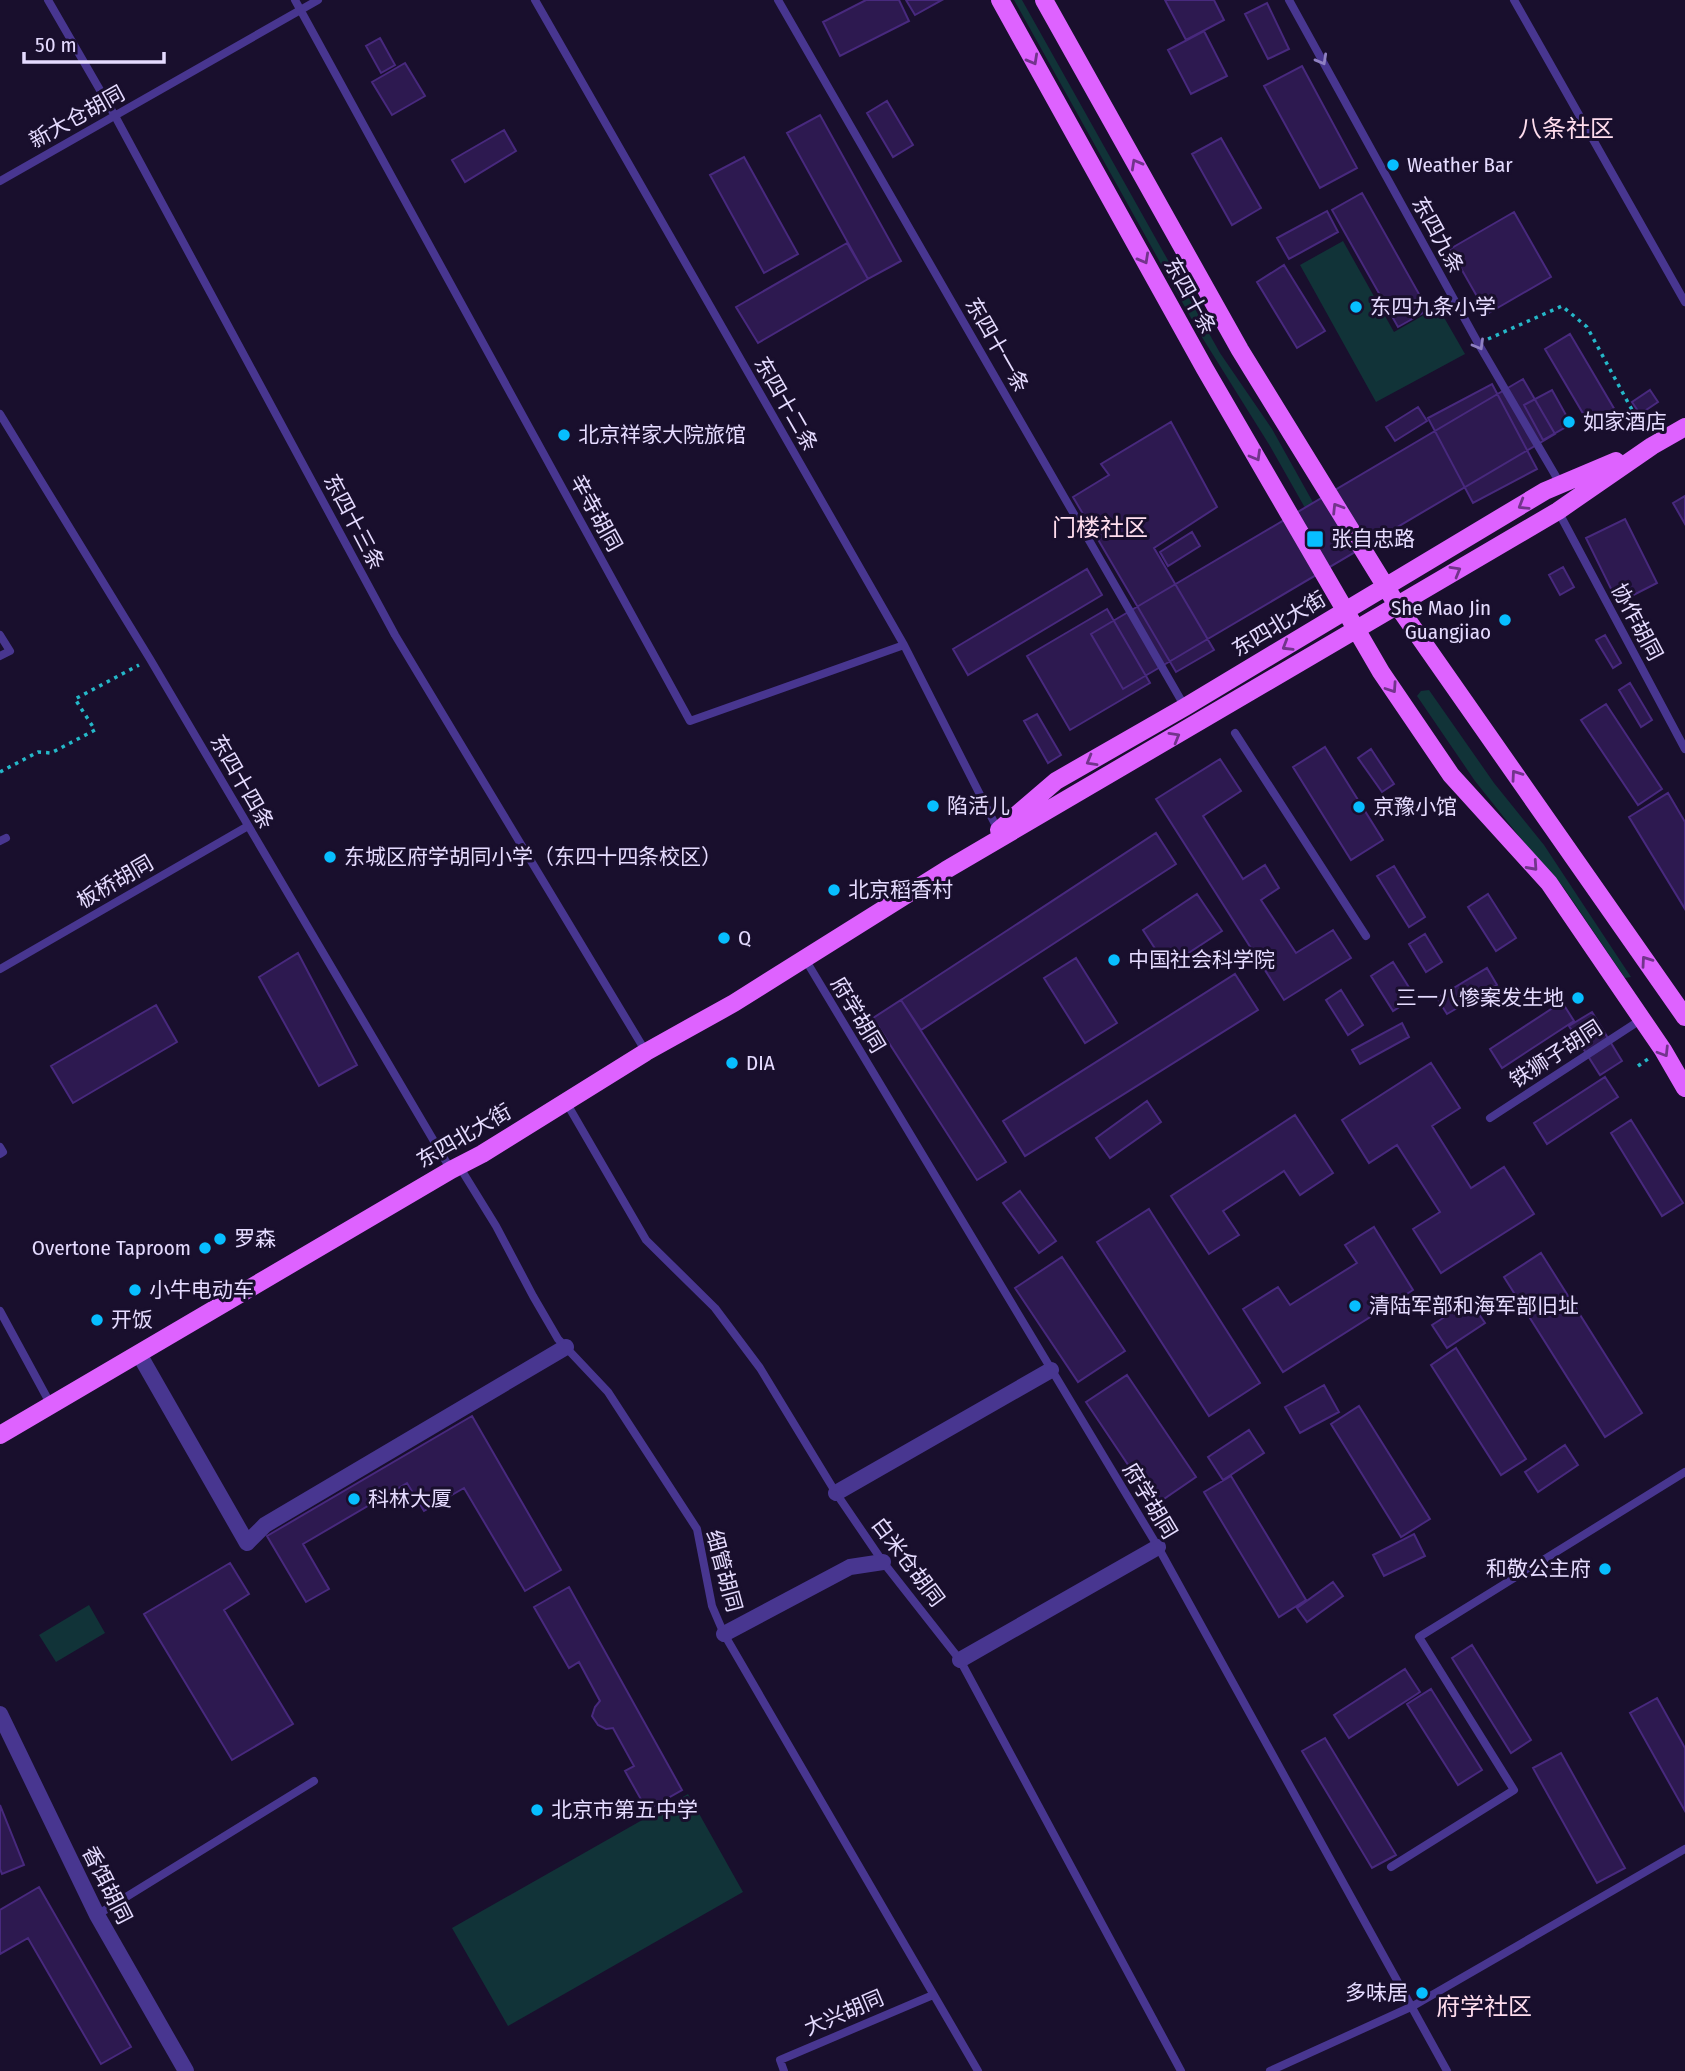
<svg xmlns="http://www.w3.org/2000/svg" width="1685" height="2071" font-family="'Fira Sans Condensed','Noto Sans SC',sans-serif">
  <rect width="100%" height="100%" fill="#190f2d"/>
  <path fill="#113338" d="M 1014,0 L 1022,0 L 1220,353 L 1272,429 L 1343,556 L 1335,561 L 1270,446 L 1200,334 Z
    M 1343,241 L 1394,332 L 1438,307 L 1465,354 L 1376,402 L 1300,265 Z
    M 1429,690 L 1494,783 L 1544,845 L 1631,977 L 1625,978 L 1564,888 L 1522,840 L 1475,781 L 1417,696 L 1421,691 Z
    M 89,1605 L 105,1633 L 56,1662 L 39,1635 Z
    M 688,1794 L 743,1892 L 508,2026 L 452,1928 Z"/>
  <path fill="#2d1950" stroke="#48297e" stroke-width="2" d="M 866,0 L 899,0 L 909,21 L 840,56 L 823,22 Z
    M 906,0 L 942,0 L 915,15 Z
    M 1165,0 L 1214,0 L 1224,20 L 1186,40 Z
    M 1267,3 L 1289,49 L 1268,59 L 1245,14 Z
    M 1204,31 L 1227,76 L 1191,94 L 1168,50 Z
    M 380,38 L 395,65 L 381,73 L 366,46 Z
    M 405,63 L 425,96 L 392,115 L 372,82 Z
    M 1302,66 L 1357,168 L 1320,188 L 1264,86 Z
    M 887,101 L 913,145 L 893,157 L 867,113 Z
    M 820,115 L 901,261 L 868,279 L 787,133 Z
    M 504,130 L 516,151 L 465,182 L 452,160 Z
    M 1221,138 L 1261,208 L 1232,225 L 1192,154 Z
    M 744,157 L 798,254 L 764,273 L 710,175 Z
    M 1362,193 L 1428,310 L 1398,327 L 1332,210 Z
    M 1327,211 L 1338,232 L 1289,259 L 1277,238 Z
    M 1514,212 L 1551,277 L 1487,314 L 1450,249 Z
    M 847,243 L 868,279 L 758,343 L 736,307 Z
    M 1284,265 L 1325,331 L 1297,348 L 1257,282 Z
    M 1570,334 L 1619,417 L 1594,432 L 1545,349 Z
    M 1523,379 L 1555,434 L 1123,689 L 1091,634 Z
    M 1492,384 L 1537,469 L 1473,503 L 1428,418 Z
    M 1552,390 L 1571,424 L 1543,440 L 1524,405 Z
    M 1650,390 L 1658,402 L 1640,414 L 1632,402 Z
    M 1418,407 L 1427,421 L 1395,441 L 1386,427 Z
    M 1171,422 L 1217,507 L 1154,548 L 1214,650 L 1176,672 L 1073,497 L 1109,475 L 1101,464 Z
    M 1685,496 L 1685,524 L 1673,503 Z
    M 1625,519 L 1657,583 L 1618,603 L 1586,538 Z
    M 1192,532 L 1200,546 L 1168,566 L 1160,552 Z
    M 1563,567 L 1574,587 L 1560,595 L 1549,575 Z
    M 1087,569 L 1102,595 L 968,675 L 953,649 Z
    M 1107,609 L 1150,683 L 1070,730 L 1027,656 Z
    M 1605,635 L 1621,663 L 1613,668 L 1596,640 Z
    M 1630,683 L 1652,720 L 1641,727 L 1619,690 Z
    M 1606,704 L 1662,789 L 1638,805 L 1581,720 Z
    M 1037,714 L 1061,755 L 1048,763 L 1024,721 Z
    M 1325,747 L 1383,840 L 1351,860 L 1293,767 Z
    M 1371,749 L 1394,784 L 1382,792 L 1358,758 Z
    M 1220,759 L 1241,791 L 1203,816 L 1243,879 L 1265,865 L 1279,888 L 1261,900 L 1296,953 L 1333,930 L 1351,958 L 1284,1000 L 1156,799 Z
    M 1668,793 L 1685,822 L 1685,909 L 1629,817 Z
    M 1156,833 L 1176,864 L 921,1030 L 901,1000 Z
    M 1394,866 L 1425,917 L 1409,927 L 1377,876 Z
    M 1197,894 L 1222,931 L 1167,967 L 1143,930 Z
    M 1488,894 L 1516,938 L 1496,951 L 1468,907 Z
    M 1425,934 L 1442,962 L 1426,972 L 1409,944 Z
    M 298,953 L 357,1065 L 319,1086 L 259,977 Z
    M 1076,958 L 1117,1023 L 1085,1043 L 1044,978 Z
    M 1393,962 L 1415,997 L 1393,1011 L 1371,976 Z
    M 1487,968 L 1497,985 L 1447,1014 L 1437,998 Z
    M 1235,974 L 1258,1010 L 1025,1156 L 1003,1121 Z
    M 1341,990 L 1363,1025 L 1348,1035 L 1326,1000 Z
    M 901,1000 L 1006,1162 L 977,1180 L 873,1018 Z
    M 1562,1002 L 1574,1021 L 1502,1068 L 1490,1049 Z
    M 156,1005 L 177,1042 L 73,1103 L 51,1066 Z
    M 1592,1012 L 1622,1061 L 1600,1075 L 1569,1026 Z
    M 1402,1023 L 1409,1037 L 1360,1064 L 1352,1050 Z
    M 1431,1063 L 1460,1108 L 1432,1126 L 1471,1188 L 1504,1167 L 1534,1214 L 1441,1273 L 1413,1229 L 1440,1212 L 1397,1145 L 1369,1163 L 1342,1120 Z
    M 1605,1077 L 1618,1097 L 1547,1144 L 1534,1123 Z
    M 1147,1101 L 1161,1122 L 1110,1158 L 1096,1138 Z
    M 1295,1115 L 1333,1173 L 1300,1195 L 1284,1171 L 1223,1211 L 1239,1235 L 1209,1254 L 1171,1196 Z
    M 1631,1120 L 1683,1203 L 1662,1216 L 1611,1133 Z
    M 1020,1191 L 1056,1241 L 1039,1253 L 1003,1203 Z
    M 1149,1209 L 1260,1383 L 1209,1416 L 1097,1242 Z
    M 1374,1227 L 1413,1290 L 1283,1372 L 1243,1309 L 1278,1287 L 1290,1305 L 1357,1263 L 1345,1245 Z
    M 1541,1253 L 1642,1413 L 1605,1437 L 1504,1277 Z
    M 1062,1257 L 1125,1351 L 1078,1382 L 1015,1288 Z
    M 1470,1301 L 1485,1323 L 1447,1348 L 1432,1325 Z
    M 1456,1348 L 1526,1459 L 1501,1475 L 1431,1365 Z
    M 1127,1375 L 1196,1477 L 1155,1505 L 1086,1402 Z
    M 1324,1385 L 1339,1412 L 1300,1433 L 1285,1407 Z
    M 1359,1406 L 1430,1519 L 1401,1537 L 1331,1424 Z
    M 472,1416 L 561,1570 L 525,1591 L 464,1488 L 424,1511 L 407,1483 L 303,1544 L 329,1589 L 306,1602 L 267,1536 Z
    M 1249,1430 L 1264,1453 L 1223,1480 L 1208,1457 Z
    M 1565,1445 L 1578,1465 L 1538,1492 L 1525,1472 Z
    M 1231,1476 L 1306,1600 L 1279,1617 L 1204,1492 Z
    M 1414,1534 L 1425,1556 L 1384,1576 L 1373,1555 Z
    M 230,1563 L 249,1594 L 224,1610 L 293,1724 L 232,1760 L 144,1614 Z
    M 1333,1582 L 1343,1596 L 1307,1622 L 1297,1608 Z
    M 569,1587 L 682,1790 L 647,1810 L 625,1771 L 634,1766 L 613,1728 L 606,1729 L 598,1725 L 592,1716 L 595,1707 L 600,1701 L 579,1662 L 569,1668 L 534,1607 Z
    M 1472,1645 L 1531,1740 L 1511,1753 L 1452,1658 Z
    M 1405,1669 L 1420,1692 L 1349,1738 L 1334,1715 Z
    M 1431,1689 L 1482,1770 L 1458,1785 L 1407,1704 Z
    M 1657,1698 L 1685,1748 L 1685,1811 L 1630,1713 Z
    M 1325,1738 L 1396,1855 L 1372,1868 L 1302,1751 Z
    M 1561,1753 L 1625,1868 L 1597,1883 L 1533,1768 Z
    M 0,1805 L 24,1865 L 2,1874 L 0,1869 Z
    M 39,1887 L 131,2047 L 101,2064 L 28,1938 L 0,1954 L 0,1910 Z"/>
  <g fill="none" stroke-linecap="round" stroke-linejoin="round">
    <path stroke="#25b8c9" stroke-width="3.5" stroke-dasharray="3.5 5" stroke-linecap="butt" d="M 1488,339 L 1562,306 L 1587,327 L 1644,432
      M 0,772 L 38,752 L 51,753 L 95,730 L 75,699 L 139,665
      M 1638,1066 L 1648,1059"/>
    <path stroke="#483690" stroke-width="8" d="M 48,0 L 115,116 L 395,635 L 646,1052
      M 295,0 L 690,721 L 904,645
      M 535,0 L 904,645 L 998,830
      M 778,0 L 1185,707
      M 1289,0 L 1478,343 L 1561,485
      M 1514,0 L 1685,302
      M 0,181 L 318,0
      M 0,414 L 150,659 L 451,1170
      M 1558,511 L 1685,749
      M 0,635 L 10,651 L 0,656
      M 1235,733 L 1366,936
      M 0,841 L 6,838
      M 805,959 L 1158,1547 L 1447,2071
      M 0,969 L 248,826
      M 566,1102 L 646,1240 L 715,1308 L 760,1368 L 836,1493 L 883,1562 L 960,1660 L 1181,2071
      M 1490,1118 L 1642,1019
      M 0,1147 L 3,1152 L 0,1154
      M 459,1166 L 496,1226 L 533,1296 L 558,1339 L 608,1392 L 697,1529 L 712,1606 L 724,1634 L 978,2071
      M 0,1311 L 51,1405
      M 1391,1867 L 1514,1790 L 1419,1637 L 1685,1472
      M 97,1915 L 314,1781
      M 784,2071 L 780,2060 L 933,1995
      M 1270,2071 L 1413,2006 L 1685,1849"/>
    <path stroke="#483690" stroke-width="16" d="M 139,1354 L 247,1543 L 265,1525 L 566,1347
      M 836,1493 L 1051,1370
      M 724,1634 L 850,1567 L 883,1562
      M 960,1660 L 1158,1547
      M 0,1714 L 97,1915 L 186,2071"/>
    <path stroke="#de62ff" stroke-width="18" d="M 1000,0 L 1205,369 L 1381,672 L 1451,775 L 1549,883 L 1663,1050 L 1685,1088
      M 1044,0 L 1240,350 L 1397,605 L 1685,1017
      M 999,830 L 1056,781 L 1185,707 L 1545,491 L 1616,461
      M 0,1435 L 451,1170 L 482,1154 L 646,1052 L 734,1003 L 946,870 L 1558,511 L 1652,446 L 1685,427"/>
  </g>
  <defs><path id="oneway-chevron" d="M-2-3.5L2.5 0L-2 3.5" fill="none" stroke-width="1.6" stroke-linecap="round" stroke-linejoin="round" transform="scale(1.75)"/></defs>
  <g stroke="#72348c">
    <use href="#oneway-chevron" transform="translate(1033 60) rotate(61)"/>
    <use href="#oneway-chevron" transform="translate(1136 164) rotate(-119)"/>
    <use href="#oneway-chevron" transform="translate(1144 259) rotate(61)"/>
    <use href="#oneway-chevron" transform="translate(1256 456) rotate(60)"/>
    <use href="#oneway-chevron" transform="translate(1523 505) rotate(149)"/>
    <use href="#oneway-chevron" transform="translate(1337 508) rotate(-122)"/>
    <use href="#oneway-chevron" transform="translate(1456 571) rotate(-30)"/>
    <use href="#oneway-chevron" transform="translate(1287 646) rotate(149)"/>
    <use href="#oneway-chevron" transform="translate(1392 688) rotate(56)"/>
    <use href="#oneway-chevron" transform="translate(1175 737) rotate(-30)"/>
    <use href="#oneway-chevron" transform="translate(1091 761) rotate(150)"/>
    <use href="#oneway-chevron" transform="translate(1516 775) rotate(-125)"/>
    <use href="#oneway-chevron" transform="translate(1533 866) rotate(48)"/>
    <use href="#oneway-chevron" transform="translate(1646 961) rotate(-125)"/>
    <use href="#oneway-chevron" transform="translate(1664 1052) rotate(58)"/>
  </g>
  <g stroke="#8f80c2">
    <use href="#oneway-chevron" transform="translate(1322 60) rotate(61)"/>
    <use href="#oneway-chevron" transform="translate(1479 345) rotate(60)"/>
  </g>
  <g fill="#07beff" stroke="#190f2d" stroke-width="2.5">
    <circle cx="1393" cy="165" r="7"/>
    <circle cx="1356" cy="307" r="7"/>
    <circle cx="1569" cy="422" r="7"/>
    <circle cx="564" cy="435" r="7"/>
    <rect x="1306" y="530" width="18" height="18" rx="3.5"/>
    <circle cx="1505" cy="620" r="7"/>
    <circle cx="933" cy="806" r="7"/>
    <circle cx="1359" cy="807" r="7"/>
    <circle cx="330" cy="857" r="7"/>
    <circle cx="834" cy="890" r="7"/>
    <circle cx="724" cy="938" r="7"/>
    <circle cx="1114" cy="960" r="7"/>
    <circle cx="1578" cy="998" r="7"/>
    <circle cx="732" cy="1063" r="7"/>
    <circle cx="220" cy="1239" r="7"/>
    <circle cx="205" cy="1248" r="7"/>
    <circle cx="135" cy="1290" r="7"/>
    <circle cx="1355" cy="1306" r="7"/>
    <circle cx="97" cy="1320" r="7"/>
    <circle cx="354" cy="1499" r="7"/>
    <circle cx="1605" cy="1569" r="7"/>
    <circle cx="537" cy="1810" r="7"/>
    <circle cx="1422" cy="1993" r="7"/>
  </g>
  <g text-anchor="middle" stroke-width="6" stroke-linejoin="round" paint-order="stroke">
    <g font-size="21" fill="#e5dbff" stroke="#190f2d">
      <text transform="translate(77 117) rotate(-29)" y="7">新大仓胡同</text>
      <text transform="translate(1438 235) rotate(61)" y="7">东四九条</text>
      <text transform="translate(1190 296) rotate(61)" y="7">东四十条</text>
      <text transform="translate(997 345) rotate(60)" y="7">东四十一条</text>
      <text transform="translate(786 404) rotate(60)" y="7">东四十二条</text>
      <text transform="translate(596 513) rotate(61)" y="7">辛寺胡同</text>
      <text transform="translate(354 522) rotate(62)" y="7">东四十三条</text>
      <text transform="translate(1637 622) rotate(62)" y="7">协作胡同</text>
      <text transform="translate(1279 624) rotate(-31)" y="7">东四北大街</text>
      <text transform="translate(242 782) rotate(60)" y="7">东四十四条</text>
      <text transform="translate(115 882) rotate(-30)" y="7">板桥胡同</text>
      <text transform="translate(858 1015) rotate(59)" y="7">府学胡同</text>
      <text transform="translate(1556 1054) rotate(-33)" y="7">铁狮子胡同</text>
      <text transform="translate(464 1136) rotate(-30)" y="7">东四北大街</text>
      <text transform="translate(1150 1501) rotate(59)" y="7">府学胡同</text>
      <text transform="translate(908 1562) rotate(53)" y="7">白米仓胡同</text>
      <text transform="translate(724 1571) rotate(75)" y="7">细管胡同</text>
      <text transform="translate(107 1885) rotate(63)" y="7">香饵胡同</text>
      <text transform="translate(844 2013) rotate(-23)" y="7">大兴胡同</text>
    </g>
    <g font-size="21" fill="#e5dbff" stroke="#190f2d" text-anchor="start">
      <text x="1407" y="172">Weather Bar</text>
      <text x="1370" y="314">东四九条小学</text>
      <text x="1583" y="429">如家酒店</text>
      <text x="578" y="442">北京祥家大院旅馆</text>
      <text x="1331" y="546">张自忠路</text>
      <text x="1491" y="615" text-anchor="end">She Mao Jin<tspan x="1491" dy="24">Guangjiao</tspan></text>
      <text x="947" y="813">陷活儿</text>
      <text x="1373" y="814">京豫小馆</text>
      <text x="344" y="864">东城区府学胡同小学（东四十四条校区）</text>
      <text x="848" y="897">北京稻香村</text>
      <text x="738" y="945">Q</text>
      <text x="1128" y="967">中国社会科学院</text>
      <text x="1564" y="1005" text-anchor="end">三一八惨案发生地</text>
      <text x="746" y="1070">DIA</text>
      <text x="234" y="1246">罗森</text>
      <text x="191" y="1255" text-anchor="end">Overtone Taproom</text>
      <text x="149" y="1297">小牛电动车</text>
      <text x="1369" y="1313">清陆军部和海军部旧址</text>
      <text x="111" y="1327">开饭</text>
      <text x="368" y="1506">科林大厦</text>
      <text x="1591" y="1576" text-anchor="end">和敬公主府</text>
      <text x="551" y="1817">北京市第五中学</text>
      <text x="1408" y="2000" text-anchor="end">多味居</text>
    </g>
    <g font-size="24" fill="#ffdded" stroke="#190f2d">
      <text x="1566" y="137">八条社区</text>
      <text x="1100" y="536">门楼社区</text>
      <text x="1484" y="2015">府学社区</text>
    </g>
  </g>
  <path d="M24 52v10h140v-10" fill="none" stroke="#e5dbff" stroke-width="3.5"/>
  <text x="35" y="52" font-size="21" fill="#e5dbff" stroke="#190f2d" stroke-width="5" paint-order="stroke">50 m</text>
</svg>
